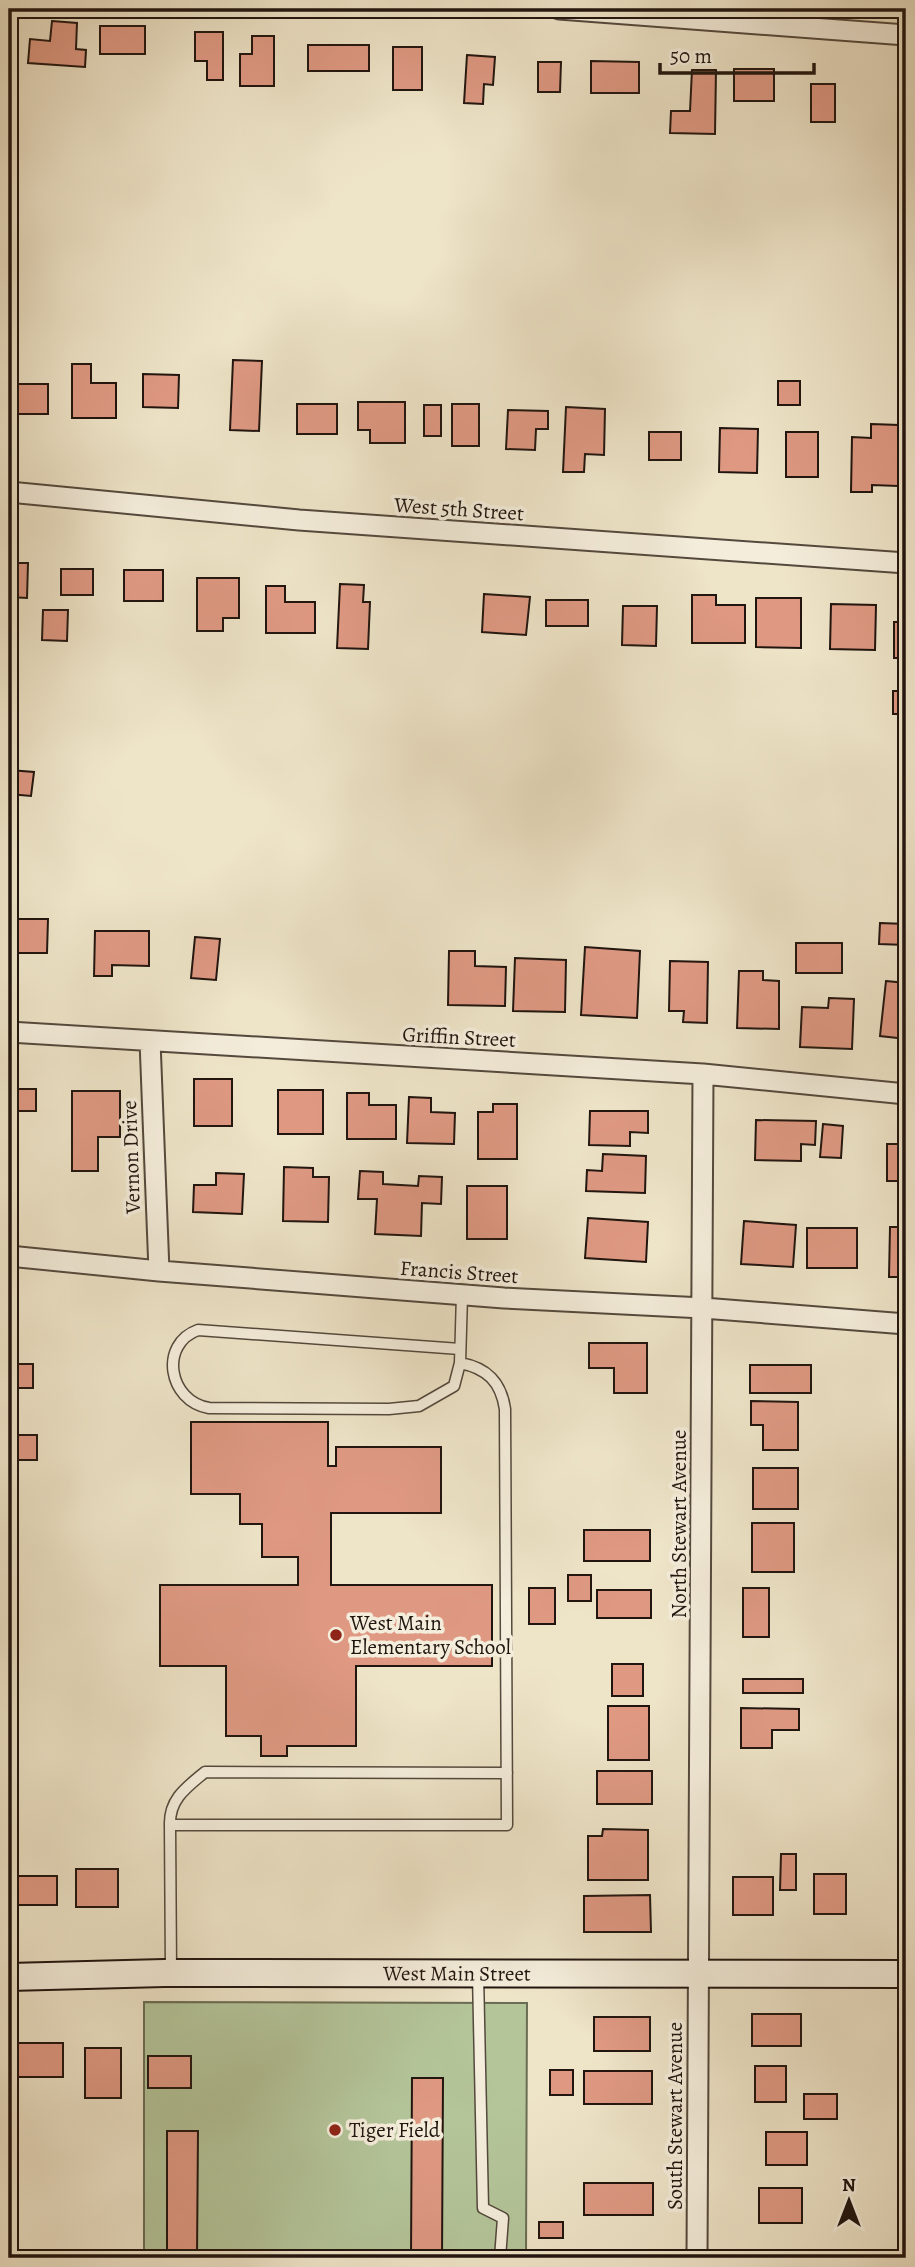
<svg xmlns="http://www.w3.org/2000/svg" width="915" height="2267" font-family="Alegreya,serif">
  <rect width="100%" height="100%" fill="#eee4c8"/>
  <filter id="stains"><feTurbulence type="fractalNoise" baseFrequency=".00286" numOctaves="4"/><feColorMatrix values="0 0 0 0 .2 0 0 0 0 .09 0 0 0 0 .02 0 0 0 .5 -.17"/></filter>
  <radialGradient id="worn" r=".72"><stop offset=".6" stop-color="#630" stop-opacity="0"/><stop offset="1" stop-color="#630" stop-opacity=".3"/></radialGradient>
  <path fill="#b4c59a" stroke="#6a6d54" stroke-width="2" d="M 144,2002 L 527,2003 L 526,2258 L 144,2258 Z"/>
  <path fill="#df9983" stroke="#21150f" stroke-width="2" d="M 9,17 L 11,17 L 11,49 L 9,49 Z
    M 52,21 L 77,23 L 76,49 L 86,50 L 85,67 L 28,63 L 30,39 L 50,41 Z
    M 100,26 L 145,26 L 145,54 L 100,54 Z
    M 195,32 L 223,32 L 223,80 L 207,80 L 207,61 L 195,61 Z
    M 252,36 L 274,36 L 274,86 L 240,86 L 240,54 L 252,54 Z
    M 308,45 L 369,45 L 369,71 L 308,71 Z
    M 393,47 L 422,47 L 422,90 L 393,90 Z
    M 467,55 L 495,57 L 493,85 L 484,84 L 483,104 L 464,103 Z
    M 591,61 L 639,62 L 639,93 L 591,93 Z
    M 538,62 L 561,62 L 560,92 L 538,92 Z
    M 734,69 L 774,69 L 774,101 L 734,101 Z
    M 692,70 L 716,70 L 715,134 L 670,133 L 671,111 L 690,111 Z
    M 811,84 L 835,84 L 835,122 L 811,122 Z
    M 906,157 L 906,196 L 900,158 Z
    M 233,360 L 262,361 L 259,431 L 230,430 Z
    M 72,364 L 91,364 L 91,383 L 116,383 L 116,418 L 72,418 Z
    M 143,374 L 179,375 L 178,408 L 143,407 Z
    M 778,381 L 800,381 L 800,405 L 778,405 Z
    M 9,384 L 48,384 L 48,414 L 9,414 Z
    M 358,402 L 405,402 L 405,443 L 370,443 L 370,430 L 358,430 Z
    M 297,404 L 337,404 L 337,434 L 297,434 Z
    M 452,404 L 479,404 L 479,446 L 452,446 Z
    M 424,405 L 441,405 L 441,436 L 424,436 Z
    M 566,407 L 605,409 L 604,455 L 585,454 L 584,472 L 563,472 Z
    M 508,410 L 548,411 L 548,429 L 536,429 L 535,450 L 506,449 Z
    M 871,424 L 899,425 L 898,486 L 872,485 L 872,492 L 851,492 L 852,437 L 871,438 Z
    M 720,428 L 758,429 L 757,473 L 719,472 Z
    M 649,432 L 681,432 L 681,460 L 649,460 Z
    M 786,432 L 818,432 L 818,477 L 786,477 Z
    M 9,563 L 28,563 L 27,598 L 9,597 Z
    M 61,569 L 93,569 L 93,595 L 61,595 Z
    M 124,570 L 163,570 L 163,601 L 124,601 Z
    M 197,578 L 239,578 L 239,618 L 223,618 L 223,631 L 197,631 Z
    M 340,584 L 364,585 L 363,602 L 370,602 L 368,649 L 337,648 Z
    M 266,586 L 285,586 L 285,602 L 315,602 L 315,633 L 266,633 Z
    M 484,594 L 530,597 L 526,635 L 482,632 Z
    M 692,595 L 716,595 L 716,605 L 745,605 L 745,643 L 692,643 Z
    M 756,598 L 801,598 L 801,648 L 756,647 Z
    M 546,600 L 588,600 L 588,626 L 546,626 Z
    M 831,604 L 876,605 L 875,650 L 830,649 Z
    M 623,606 L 657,606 L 656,646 L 622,645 Z
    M 43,610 L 68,610 L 67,641 L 42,640 Z
    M 894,622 L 906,622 L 906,658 L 894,658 Z
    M 893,691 L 906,691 L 906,714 L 893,714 Z
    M 9,770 L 34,772 L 31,796 L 9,794 Z
    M 9,919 L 48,919 L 47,953 L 9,953 Z
    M 880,923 L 906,924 L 906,945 L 879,944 Z
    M 95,931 L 149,931 L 149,966 L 112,965 L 112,976 L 94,976 Z
    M 195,937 L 220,939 L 216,980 L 191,978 Z
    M 796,943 L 842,943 L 842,973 L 796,973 Z
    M 585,947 L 640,951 L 637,1018 L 581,1015 Z
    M 449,951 L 475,951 L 475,966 L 506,967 L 505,1006 L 448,1005 Z
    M 515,958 L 566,960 L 565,1012 L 513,1011 Z
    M 670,961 L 708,962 L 707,1023 L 683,1022 L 684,1011 L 669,1011 Z
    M 739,971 L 763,971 L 763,980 L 779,981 L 779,1029 L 737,1028 Z
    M 886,981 L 906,983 L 906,1039 L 880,1036 Z
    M 829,998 L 854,999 L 852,1049 L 800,1047 L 802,1007 L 828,1008 Z
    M 9,1074 L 18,1074 L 18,1089 L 36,1089 L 36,1111 L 9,1111 Z
    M 194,1079 L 232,1079 L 232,1126 L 194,1126 Z
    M 278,1090 L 323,1090 L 323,1134 L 278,1134 Z
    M 72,1091 L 120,1091 L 120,1137 L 98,1137 L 98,1171 L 72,1171 Z
    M 347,1093 L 369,1093 L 369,1105 L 396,1105 L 396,1139 L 347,1139 Z
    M 409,1097 L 431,1098 L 431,1112 L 455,1113 L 454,1144 L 407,1143 Z
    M 493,1104 L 517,1104 L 517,1159 L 478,1159 L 478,1112 L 493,1112 Z
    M 590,1111 L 648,1111 L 648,1133 L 630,1132 L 630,1146 L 589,1145 Z
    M 756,1120 L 816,1121 L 815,1145 L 801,1144 L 801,1161 L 755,1160 Z
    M 823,1124 L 843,1126 L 841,1158 L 820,1157 Z
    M 887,1144 L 906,1144 L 906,1181 L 887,1181 Z
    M 603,1154 L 646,1156 L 645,1193 L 586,1191 L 587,1170 L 602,1171 Z
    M 284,1167 L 313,1168 L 313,1177 L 329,1177 L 328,1222 L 283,1221 Z
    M 360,1171 L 383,1172 L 383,1184 L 418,1186 L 419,1176 L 442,1177 L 441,1204 L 422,1203 L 421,1236 L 375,1234 L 377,1199 L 358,1199 Z
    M 216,1173 L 244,1174 L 242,1214 L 193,1212 L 194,1185 L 216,1185 Z
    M 467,1186 L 507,1186 L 507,1239 L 467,1239 Z
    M 588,1218 L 648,1222 L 646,1262 L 585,1258 Z
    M 744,1221 L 796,1225 L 793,1267 L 741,1264 Z
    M 890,1227 L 906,1227 L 906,1277 L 889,1277 Z
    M 807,1228 L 857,1228 L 857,1268 L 807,1268 Z
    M 589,1343 L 647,1343 L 647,1393 L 614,1393 L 614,1368 L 589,1368 Z
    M 9,1364 L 33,1364 L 33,1388 L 15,1388 L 15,1415 L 9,1415 Z
    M 750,1365 L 811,1365 L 811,1393 L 750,1393 Z
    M 751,1401 L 798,1402 L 798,1450 L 763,1450 L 763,1425 L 751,1425 Z
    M 191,1422 L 328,1422 L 328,1466 L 336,1466 L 336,1447 L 441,1447 L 441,1513 L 331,1513 L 331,1585 L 492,1585 L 492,1666 L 356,1666 L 356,1746 L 287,1746 L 287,1756 L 261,1756 L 261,1736 L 226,1736 L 226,1666 L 160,1666 L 160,1585 L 298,1585 L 298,1557 L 262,1557 L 262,1524 L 240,1524 L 240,1494 L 191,1494 Z
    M 9,1435 L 37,1435 L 37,1460 L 17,1460 L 17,1473 L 9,1473 Z
    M 753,1468 L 798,1468 L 798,1509 L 753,1509 Z
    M 9,1518 L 11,1518 L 11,1566 L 9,1566 Z
    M 752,1523 L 794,1523 L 794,1572 L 752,1572 Z
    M 584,1530 L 650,1530 L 650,1561 L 584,1561 Z
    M 568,1575 L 591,1575 L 591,1601 L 568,1601 Z
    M 529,1588 L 555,1588 L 555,1624 L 529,1624 Z
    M 743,1588 L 769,1588 L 769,1637 L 743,1637 Z
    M 597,1590 L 651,1590 L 651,1618 L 597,1618 Z
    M 612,1664 L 643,1664 L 643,1696 L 612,1696 Z
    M 743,1679 L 803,1679 L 803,1693 L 743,1693 Z
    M 608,1706 L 649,1706 L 649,1760 L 608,1760 Z
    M 741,1708 L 799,1709 L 799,1730 L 772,1730 L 772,1748 L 741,1748 Z
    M 597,1771 L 652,1771 L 652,1804 L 597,1804 Z
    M 603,1829 L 648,1830 L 648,1880 L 588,1880 L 588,1836 L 602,1836 Z
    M 781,1854 L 796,1854 L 796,1890 L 780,1890 Z
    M 76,1869 L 118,1869 L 118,1907 L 76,1907 Z
    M 814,1874 L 846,1874 L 846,1914 L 814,1914 Z
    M 9,1876 L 57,1876 L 57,1905 L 9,1905 Z
    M 733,1877 L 773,1877 L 773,1915 L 733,1915 Z
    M 650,1895 L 651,1932 L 584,1932 L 584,1896 Z
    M 752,2014 L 801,2014 L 801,2046 L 752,2046 Z
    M 594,2017 L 650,2017 L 650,2051 L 594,2051 Z
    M 14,2043 L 63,2043 L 63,2077 L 14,2077 Z
    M 85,2048 L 121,2048 L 121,2098 L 85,2098 Z
    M 148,2056 L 191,2056 L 191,2088 L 148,2088 Z
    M 755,2066 L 786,2066 L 786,2102 L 755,2102 Z
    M 550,2070 L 573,2070 L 573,2095 L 550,2095 Z
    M 584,2071 L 652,2071 L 652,2104 L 584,2104 Z
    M 412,2078 L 443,2078 L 442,2258 L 411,2258 Z
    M 804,2094 L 837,2094 L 837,2119 L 804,2119 Z
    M 167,2131 L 198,2131 L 197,2258 L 167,2258 Z
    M 766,2132 L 807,2132 L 807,2165 L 766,2165 Z
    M 584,2183 L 653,2183 L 653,2215 L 584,2215 Z
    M 759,2188 L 802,2188 L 802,2223 L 759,2223 Z
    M 539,2222 L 563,2222 L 563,2238 L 539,2238 Z
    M 758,2250 L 801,2250 L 801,2258 L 758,2258 Z"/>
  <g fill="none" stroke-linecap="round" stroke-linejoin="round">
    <defs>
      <path id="lane" d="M 460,1349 L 198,1330 C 159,1344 168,1401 209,1408 L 389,1409 L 419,1406 L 454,1386 L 460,1363 L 462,1295
        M 460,1363 C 487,1368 501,1382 505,1409 L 507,1825 L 170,1825 C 169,1799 187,1787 205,1772 L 507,1773
        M 170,1825 L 171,1973
        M 478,1974 L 483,2208 L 503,2218 L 500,2258"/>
      <path id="street" d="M 559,9 L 906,35
        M 9,492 L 299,520 L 906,563
        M 9,1032 L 703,1074 L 906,1094
        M 150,1041 L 159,1271
        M 9,1256 L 159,1271 L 504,1298 L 703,1308 L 906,1324
        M 697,2258 L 703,1074"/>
      <g id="secondary">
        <path id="s1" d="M 9,1977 L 164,1973 L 906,1974"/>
      </g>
    </defs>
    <use href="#lane" stroke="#54493d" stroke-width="13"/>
    <use href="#street" stroke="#54493d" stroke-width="23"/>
    <use href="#secondary" stroke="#21150f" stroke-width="30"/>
    <use href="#lane" stroke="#f4eddb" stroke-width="10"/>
    <use href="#street" stroke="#f4eddb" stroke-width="19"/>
    <use href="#secondary" stroke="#f4eddb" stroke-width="26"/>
  </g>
  <g fill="#8f2418" stroke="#f4eddb" stroke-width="2.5">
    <circle cx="336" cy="1635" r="7"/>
    <circle cx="335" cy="2130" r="7"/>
  </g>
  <g text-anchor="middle" stroke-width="7" stroke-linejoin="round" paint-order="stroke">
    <g font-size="21" fill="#21150f" stroke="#f4eddb">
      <text transform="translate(459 509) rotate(4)" y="7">West 5th Street</text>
      <text transform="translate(459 1037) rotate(3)" y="7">Griffin Street</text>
      <text transform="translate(131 1157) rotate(-92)" y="7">Vernon Drive</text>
      <text transform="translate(459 1272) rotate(4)" y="7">Francis Street</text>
      <text transform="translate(679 1524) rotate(-90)" y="7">North Stewart Avenue</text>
      <text dy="7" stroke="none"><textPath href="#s1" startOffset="448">West Main Street</textPath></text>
      <text transform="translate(675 2116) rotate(-90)" y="7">South Stewart Avenue</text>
    </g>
    <g font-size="21" fill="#21150f" stroke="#f4eddb" text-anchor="start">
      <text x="350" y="1630">West Main<tspan x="350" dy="24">Elementary School</tspan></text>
      <text x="349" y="2137">Tiger Field</text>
    </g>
  </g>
  <rect width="915" height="2267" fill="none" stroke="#eee4c8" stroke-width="35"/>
  <rect x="10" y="10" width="894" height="2246" fill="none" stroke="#21150f" stroke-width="3.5"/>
  <rect x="18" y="18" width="880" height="2232" fill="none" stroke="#21150f" stroke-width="2"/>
  <g transform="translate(849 2201)" stroke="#f4eddb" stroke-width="5" paint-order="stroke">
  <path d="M0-5L12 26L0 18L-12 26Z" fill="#21150f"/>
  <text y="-10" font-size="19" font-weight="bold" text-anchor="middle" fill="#21150f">N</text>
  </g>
  <path d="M660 63v10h154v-10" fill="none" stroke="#21150f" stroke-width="3.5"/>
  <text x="670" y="63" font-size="21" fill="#21150f" stroke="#f4eddb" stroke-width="5" paint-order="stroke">50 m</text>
  <rect width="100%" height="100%" filter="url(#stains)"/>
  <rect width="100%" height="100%" fill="url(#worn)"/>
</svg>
